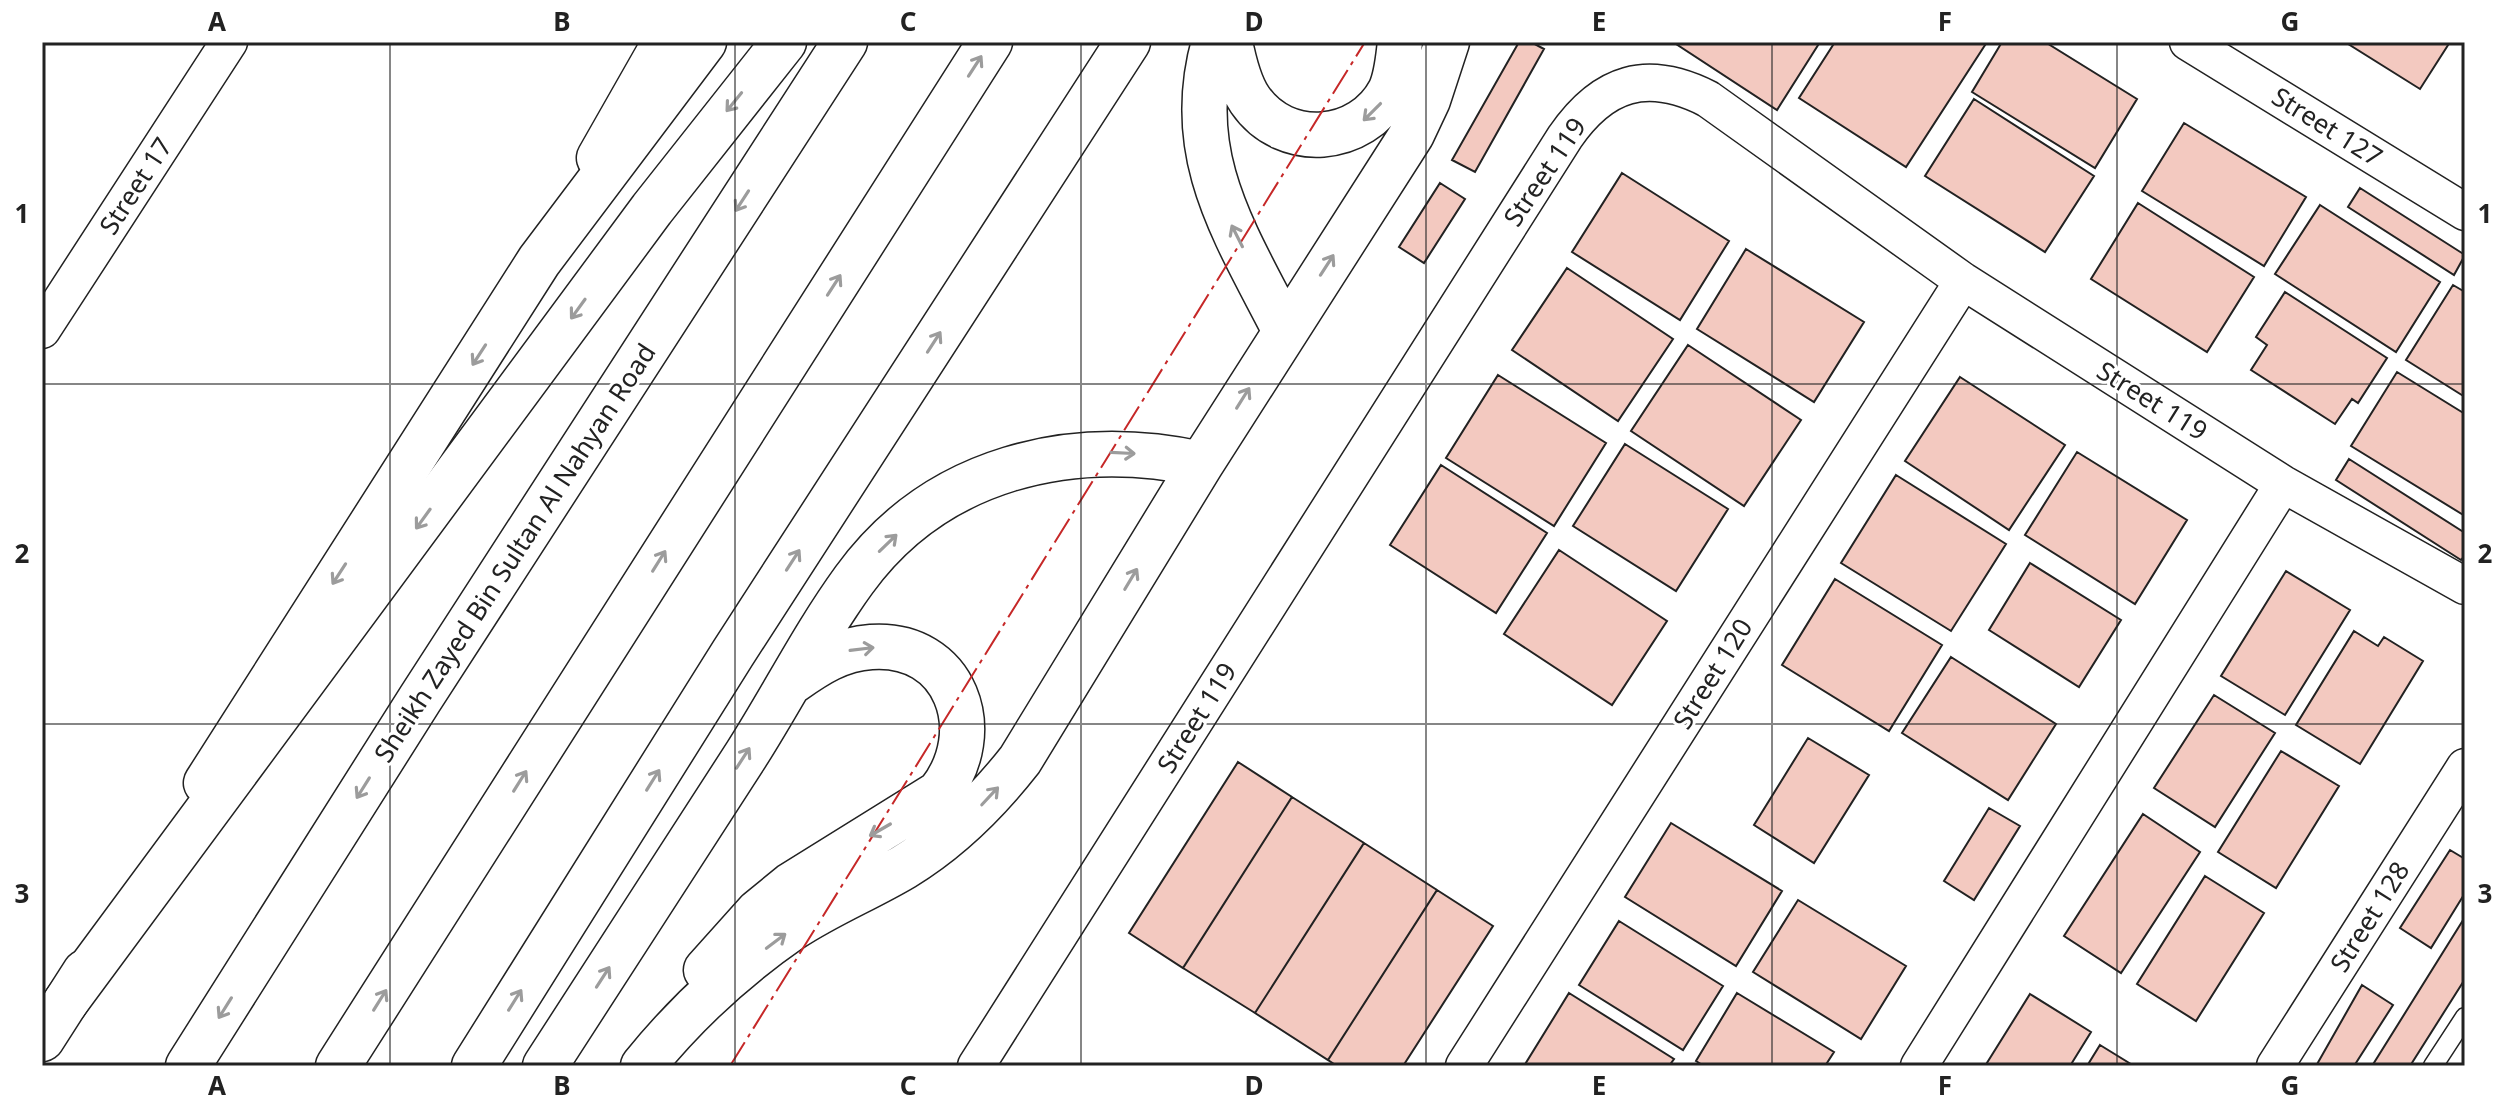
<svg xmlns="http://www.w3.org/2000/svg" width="2507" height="1108" font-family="'Noto Sans',sans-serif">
  <rect width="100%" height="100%" fill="#fff"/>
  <path fill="#f3c9c0" stroke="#222" stroke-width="2" d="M 1519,42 L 1531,42 L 1544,49 L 1475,172 L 1452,160 Z
    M 1673,42 L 1820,42 L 1777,110 Z
    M 1835,42 L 1987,42 L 1906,167 L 1799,98 Z
    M 2002,42 L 2045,42 L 2137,99 L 2095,168 L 1972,92 Z
    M 2345,42 L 2450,42 L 2420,89 Z
    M 1974,99 L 2094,176 L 2045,252 L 1925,176 Z
    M 2184,123 L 2306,197 L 2264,266 L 2142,191 Z
    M 1622,173 L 1729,241 L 1680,320 L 1572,252 Z
    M 1440,183 L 1465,199 L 1424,263 L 1399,247 Z
    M 2360,188 L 2465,255 L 2454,275 L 2348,207 Z
    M 2138,203 L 2254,277 L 2207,352 L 2091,279 Z
    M 2320,205 L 2440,282 L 2396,352 L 2275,274 Z
    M 1746,249 L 1864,322 L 1814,402 L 1697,329 Z
    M 1567,268 L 1673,339 L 1618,421 L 1512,350 Z
    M 2453,285 L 2465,292 L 2465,397 L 2406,360 Z
    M 2285,292 L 2387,358 L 2358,403 L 2352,399 L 2335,424 L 2251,370 L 2267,345 L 2256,337 Z
    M 1688,345 L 1801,420 L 1744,506 L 1631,431 Z
    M 2397,372 L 2465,414 L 2465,516 L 2351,446 Z
    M 1498,375 L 1606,443 L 1554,526 L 1446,458 Z
    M 1960,377 L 2065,445 L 2009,530 L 1905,461 Z
    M 1625,444 L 1728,509 L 1676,591 L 1573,526 Z
    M 2077,452 L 2187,520 L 2135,604 L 2025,535 Z
    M 2349,459 L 2465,533 L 2465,555 L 2461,560 L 2336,480 Z
    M 1441,465 L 1547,533 L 1496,613 L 1390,545 Z
    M 1896,475 L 2006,544 L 1951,631 L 1841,563 Z
    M 1559,550 L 1667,621 L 1612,705 L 1504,634 Z
    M 2030,563 L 2121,620 L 2079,687 L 1989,630 Z
    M 2286,571 L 2350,610 L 2285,715 L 2221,676 Z
    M 1835,579 L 1942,645 L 1889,731 L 1782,665 Z
    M 2354,631 L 2378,646 L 2384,637 L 2423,661 L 2360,764 L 2296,725 Z
    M 1951,657 L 2056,724 L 2008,800 L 1902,733 Z
    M 2214,695 L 2275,733 L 2215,827 L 2154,788 Z
    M 1808,738 L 1869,775 L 1814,863 L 1754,825 Z
    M 2281,751 L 2339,786 L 2276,888 L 2218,852 Z
    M 1238,762 L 1292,797 L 1183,968 L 1129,933 Z
    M 1292,797 L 1364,843 L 1255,1013 L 1183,968 Z
    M 1989,808 L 2020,826 L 1974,900 L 1944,881 Z
    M 2143,814 L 2200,852 L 2121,973 L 2064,936 Z
    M 1671,823 L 1782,891 L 1736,966 L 1625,897 Z
    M 1364,843 L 1437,890 L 1328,1060 L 1255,1013 Z
    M 2450,850 L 2465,859 L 2465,893 L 2431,948 L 2400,928 Z
    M 2205,876 L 2264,913 L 2196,1021 L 2137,984 Z
    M 1437,890 L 1493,926 L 1403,1066 L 1337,1066 L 1328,1060 Z
    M 1798,900 L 1906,966 L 1861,1039 L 1753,972 Z
    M 2465,917 L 2465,979 L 2410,1066 L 2372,1066 Z
    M 1619,921 L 1723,986 L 1683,1050 L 1579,985 Z
    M 2362,985 L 2393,1005 L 2354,1066 L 2316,1066 Z
    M 1569,993 L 1674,1059 L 1669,1066 L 1524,1066 Z
    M 1737,993 L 1834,1052 L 1825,1066 L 1704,1066 L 1696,1061 Z
    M 2030,994 L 2091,1032 L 2070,1066 L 1985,1066 Z
    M 2100,1045 L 2134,1066 L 2087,1066 Z"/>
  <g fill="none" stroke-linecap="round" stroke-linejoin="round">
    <defs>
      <path id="service" d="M 2433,1066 L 2465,1017"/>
      <path id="minor" d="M 2188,42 L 2465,212
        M 42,330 L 229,42
        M 976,1066 L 1565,137 C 1603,82 1647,68 1708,99 L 1963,281 L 2283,484 L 2465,586
        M 1464,1066 L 1963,281
        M 1919,1066 L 2283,484
        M 2275,1066 L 2465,767"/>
      <path id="tertiary" d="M 1214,42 C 1182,155 1235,233 1285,331
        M 1230,42 C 1234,62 1239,84 1250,100 C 1285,151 1362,144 1390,91 C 1397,76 1398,58 1400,42
        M 599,158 L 665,42
        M 706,970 L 758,912 L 791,885 L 939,793 C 988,732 956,641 871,647 C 840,649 817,664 793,681
        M 545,1066 C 612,962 679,859 746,755 C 783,697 814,635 854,580 C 936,467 1071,436 1201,464
        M 643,1066 C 685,1014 736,967 791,929 C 827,905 867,889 904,867 C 950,839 987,802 1020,760 L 1201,464 L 1412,134 L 1428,100 L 1447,42"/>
      <path id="primary" d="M 206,783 L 539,261 L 704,42
        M 42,1039 L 85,972"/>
      <path id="motorway" d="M 65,1003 L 652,209 L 784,42
        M 188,1066 L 420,699 L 845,42
        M 338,1066 L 990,42
        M 474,1066 L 733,653 L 1128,42"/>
    </defs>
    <use href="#service" stroke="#222" stroke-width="21"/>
    <use href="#minor" stroke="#222" stroke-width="39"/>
    <use href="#tertiary" stroke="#222" stroke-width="47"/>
    <use href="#primary" stroke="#222" stroke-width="47"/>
    <use href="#motorway" stroke="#222" stroke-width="47"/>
    <use href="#service" stroke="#fff" stroke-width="18"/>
    <use href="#minor" stroke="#fff" stroke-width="36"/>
    <use href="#tertiary" stroke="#fff" stroke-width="44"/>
    <use href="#primary" stroke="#fff" stroke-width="44"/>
    <use href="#motorway" stroke="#fff" stroke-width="44"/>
    <path stroke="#c62828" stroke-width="2" stroke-dasharray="28 6 4 6" stroke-linecap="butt" d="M 730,1066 L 1365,42"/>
  </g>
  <defs><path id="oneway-shaft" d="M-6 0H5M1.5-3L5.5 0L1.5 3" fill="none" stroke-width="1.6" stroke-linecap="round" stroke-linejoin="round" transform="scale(2)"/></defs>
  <g stroke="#9c9c9c">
    <use href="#oneway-shaft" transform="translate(975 66) rotate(-57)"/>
    <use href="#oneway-shaft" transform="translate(734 102) rotate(129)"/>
    <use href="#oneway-shaft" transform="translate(1372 112) rotate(135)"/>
    <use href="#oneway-shaft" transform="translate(742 201) rotate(123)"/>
    <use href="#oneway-shaft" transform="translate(1237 236) rotate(-117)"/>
    <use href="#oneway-shaft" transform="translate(1327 265) rotate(-57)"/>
    <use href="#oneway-shaft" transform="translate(834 285) rotate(-57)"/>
    <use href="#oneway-shaft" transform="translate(578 309) rotate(126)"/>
    <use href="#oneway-shaft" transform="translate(934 342) rotate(-57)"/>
    <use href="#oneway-shaft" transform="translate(479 355) rotate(123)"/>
    <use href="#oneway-shaft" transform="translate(1243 398) rotate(-58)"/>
    <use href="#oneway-shaft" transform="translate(1123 453) rotate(3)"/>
    <use href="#oneway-shaft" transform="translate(423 519) rotate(126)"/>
    <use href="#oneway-shaft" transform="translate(888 543) rotate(-44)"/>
    <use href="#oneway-shaft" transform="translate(793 560) rotate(-57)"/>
    <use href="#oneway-shaft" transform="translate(659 561) rotate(-58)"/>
    <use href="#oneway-shaft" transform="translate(339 574) rotate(123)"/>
    <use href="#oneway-shaft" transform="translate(1131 579) rotate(-59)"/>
    <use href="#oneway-shaft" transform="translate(862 649) rotate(-7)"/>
    <use href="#oneway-shaft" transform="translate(743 758) rotate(-57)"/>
    <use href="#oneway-shaft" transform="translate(653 780) rotate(-58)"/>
    <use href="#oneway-shaft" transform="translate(520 781) rotate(-58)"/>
    <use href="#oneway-shaft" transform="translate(363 788) rotate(122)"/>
    <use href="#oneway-shaft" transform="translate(990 796) rotate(-47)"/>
    <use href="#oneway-shaft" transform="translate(880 830) rotate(150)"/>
    <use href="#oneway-shaft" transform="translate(776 941) rotate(-37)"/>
    <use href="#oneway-shaft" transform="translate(603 977) rotate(-57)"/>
    <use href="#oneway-shaft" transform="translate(380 1000) rotate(-58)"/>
    <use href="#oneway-shaft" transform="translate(515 1000) rotate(-58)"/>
    <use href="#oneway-shaft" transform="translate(225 1008) rotate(122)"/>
  </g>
  <path fill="none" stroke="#222" stroke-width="2" stroke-opacity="0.55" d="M 390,42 L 390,1066M 735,42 L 735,1066M 1081,42 L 1081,1066M 1426,42 L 1426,1066M 1772,42 L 1772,1066M 2117,42 L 2117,1066M 42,384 L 2465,384M 42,724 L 2465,724"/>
  <g text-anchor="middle" stroke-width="6" stroke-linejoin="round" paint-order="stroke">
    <g font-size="26" fill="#222" stroke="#fff">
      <text transform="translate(2327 127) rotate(32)" y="9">Street 127</text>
      <text transform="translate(1545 172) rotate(-56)" y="9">Street 119</text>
      <text transform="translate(136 186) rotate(-57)" y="9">Street 17</text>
      <text transform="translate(2152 401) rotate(32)" y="9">Street 119</text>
      <text transform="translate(515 553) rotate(-57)" y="9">Sheikh Zayed Bin Sultan Al Nahyan Road</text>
      <text transform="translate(1713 674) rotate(-58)" y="9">Street 120</text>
      <text transform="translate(1197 718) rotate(-58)" y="9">Street 119</text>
      <text transform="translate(2370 917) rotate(-58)" y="9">Street 128</text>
    </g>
  </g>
  <rect width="2507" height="1108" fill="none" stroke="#ffffff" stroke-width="88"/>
  <rect x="44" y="44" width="2419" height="1020" fill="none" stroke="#222" stroke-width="3"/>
  <g font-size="26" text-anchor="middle" font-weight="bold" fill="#222">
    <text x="217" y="31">A</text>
    <text x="562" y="31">B</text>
    <text x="908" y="31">C</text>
    <text x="1254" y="31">D</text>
    <text x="1599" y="31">E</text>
    <text x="1945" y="31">F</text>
    <text x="2290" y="31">G</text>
    <text x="22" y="223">1</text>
    <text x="2485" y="223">1</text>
    <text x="22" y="563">2</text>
    <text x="2485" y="563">2</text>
    <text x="22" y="903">3</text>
    <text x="2485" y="903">3</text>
    <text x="217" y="1095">A</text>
    <text x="562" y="1095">B</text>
    <text x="908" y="1095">C</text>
    <text x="1254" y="1095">D</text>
    <text x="1599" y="1095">E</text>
    <text x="1945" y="1095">F</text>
    <text x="2290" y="1095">G</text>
  </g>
</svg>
